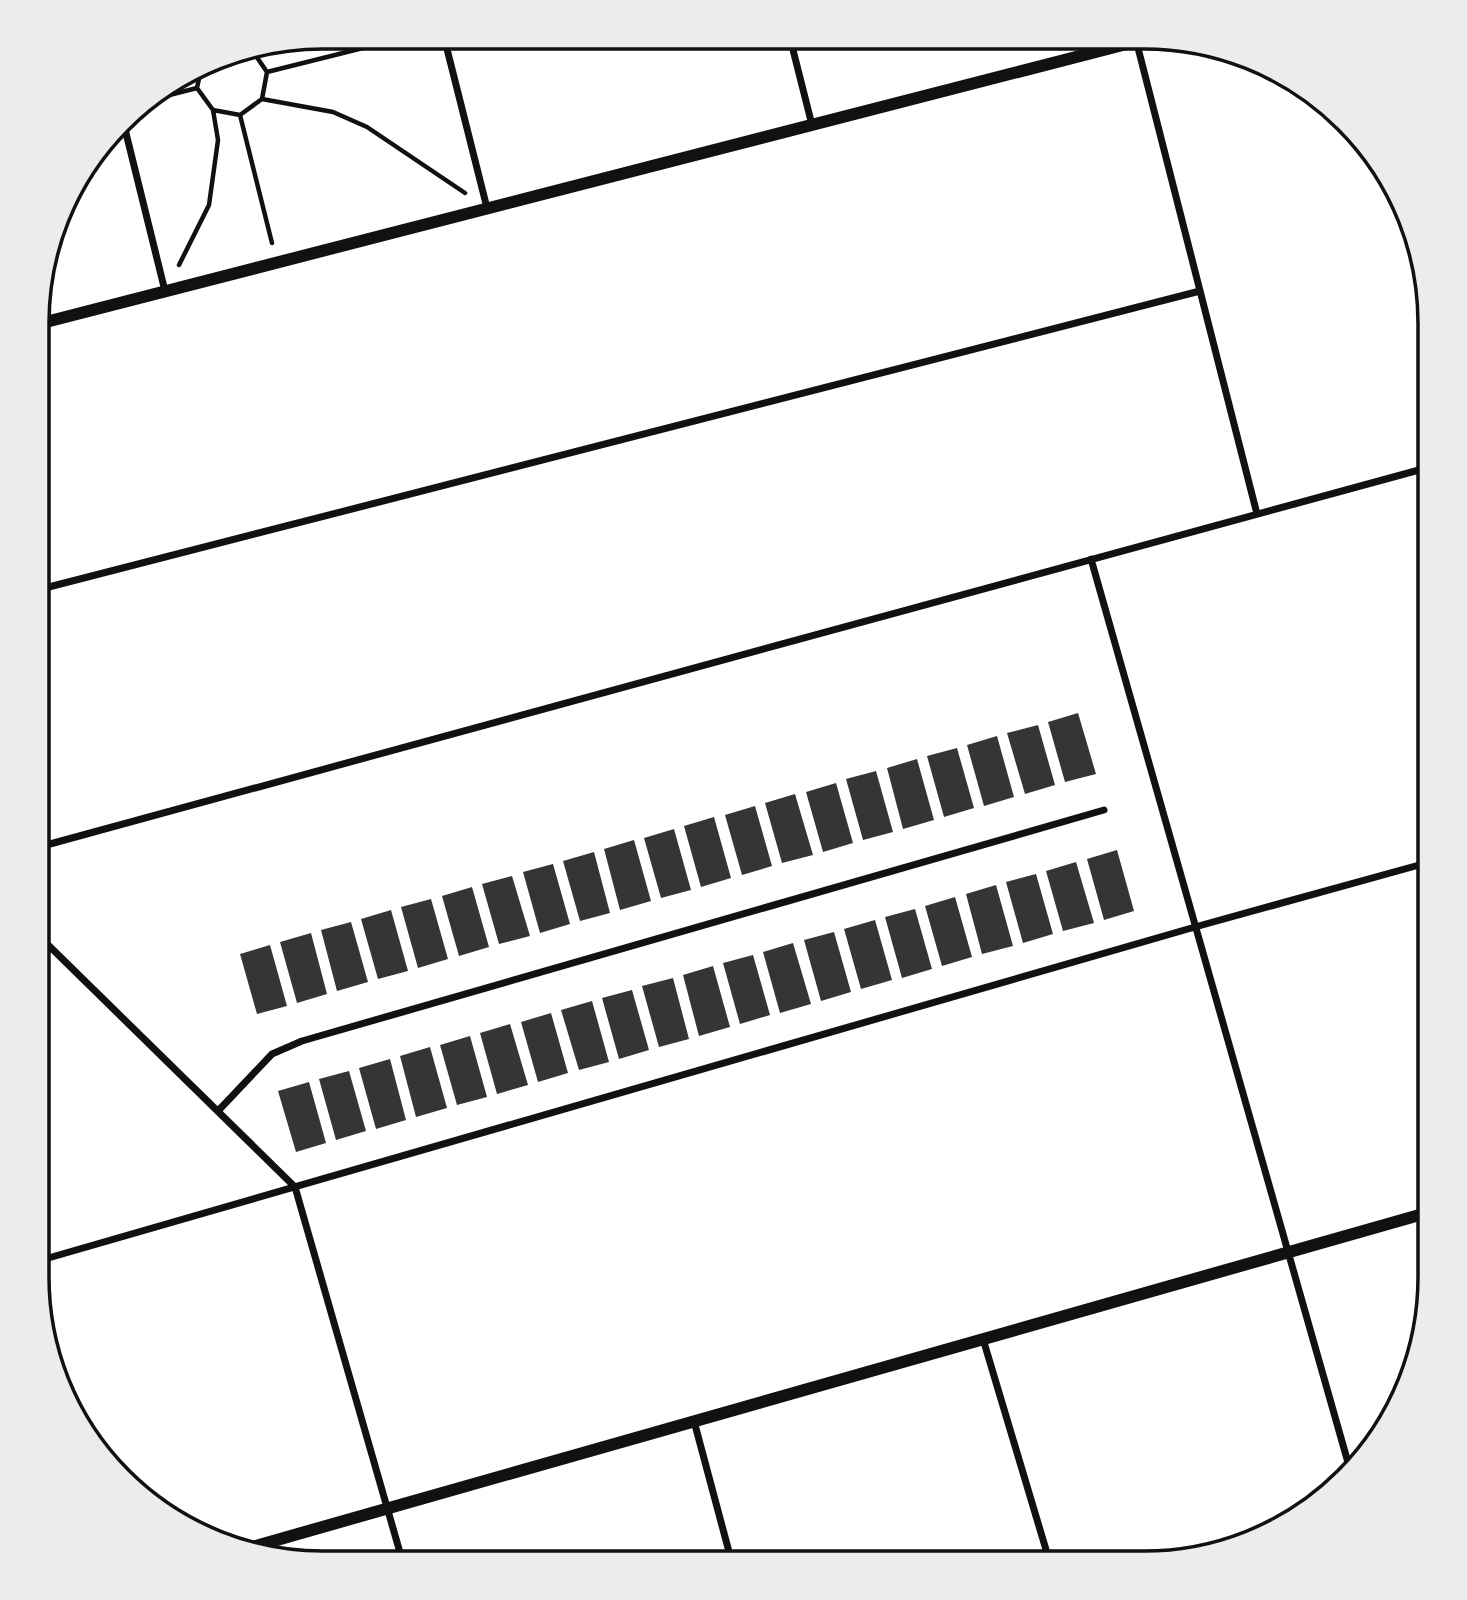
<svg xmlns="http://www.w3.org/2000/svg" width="1467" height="1600" font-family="'PT Sans Narrow',sans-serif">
  <rect width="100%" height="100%" fill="#fff"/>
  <path fill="#353535" d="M 1078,713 L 1096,774 L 1065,782 L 1048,722 Z
    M 1038,725 L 1055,785 L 1025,794 L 1007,733 Z
    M 997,736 L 1014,797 L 984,806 L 967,745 Z
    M 957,748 L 974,808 L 944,817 L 927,756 Z
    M 917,759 L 934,820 L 903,829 L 887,768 Z
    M 876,771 L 893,832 L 863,840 L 846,779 Z
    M 836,783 L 853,843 L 823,852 L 806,792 Z
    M 795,794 L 813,855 L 782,863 L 765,803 Z
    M 755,806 L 772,866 L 742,875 L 725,815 Z
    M 714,817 L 731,878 L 701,887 L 684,826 Z
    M 674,829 L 691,890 L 661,898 L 644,838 Z
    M 634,840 L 651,901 L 620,910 L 604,849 Z
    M 1117,850 L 1134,911 L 1104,920 L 1087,859 Z
    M 594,852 L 610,913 L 580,921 L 563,861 Z
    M 1076,862 L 1094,923 L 1063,931 L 1046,871 Z
    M 553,864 L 570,924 L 540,933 L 523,872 Z
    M 1036,874 L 1053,934 L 1023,943 L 1006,882 Z
    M 512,876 L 530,936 L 499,944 L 482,884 Z
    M 996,885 L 1013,946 L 982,954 L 966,894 Z
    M 472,887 L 489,947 L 459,956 L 442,896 Z
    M 955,897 L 972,957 L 942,966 L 925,906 Z
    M 431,899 L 448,959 L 418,968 L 401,907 Z
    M 915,909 L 932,969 L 902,978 L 885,917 Z
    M 391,910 L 408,971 L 378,979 L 361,919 Z
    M 875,920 L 892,980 L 861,989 L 844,929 Z
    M 351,922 L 368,982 L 337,991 L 321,930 Z
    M 834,932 L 851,992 L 821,1001 L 804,940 Z
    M 311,933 L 327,994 L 297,1003 L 280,942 Z
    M 793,943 L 811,1004 L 780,1013 L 763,952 Z
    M 270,945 L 287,1006 L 257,1014 L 240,954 Z
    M 753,955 L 770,1015 L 740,1024 L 723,963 Z
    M 713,966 L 730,1027 L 699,1036 L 683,975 Z
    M 673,978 L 689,1039 L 659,1047 L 642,986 Z
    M 632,990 L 649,1050 L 619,1059 L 602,998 Z
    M 592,1001 L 609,1062 L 579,1070 L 561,1010 Z
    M 551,1013 L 568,1073 L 538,1082 L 521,1022 Z
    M 510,1024 L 528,1085 L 497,1094 L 480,1033 Z
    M 470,1036 L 487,1097 L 457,1105 L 440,1045 Z
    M 430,1047 L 447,1108 L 416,1117 L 400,1056 Z
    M 390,1059 L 406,1120 L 376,1129 L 359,1068 Z
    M 349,1071 L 366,1131 L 336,1140 L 319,1079 Z
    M 309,1082 L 326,1143 L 296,1152 L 278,1091 Z"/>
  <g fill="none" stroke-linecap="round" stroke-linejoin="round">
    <path stroke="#111" stroke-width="4.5" d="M 201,69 L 197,88 L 213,110 L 240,115 L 262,99 L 267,72 L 252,50 L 249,49
      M 267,72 L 407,37
      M 262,99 L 333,112 L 367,127 L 465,193
      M 146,101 L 197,88
      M 240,115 L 272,243
      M 179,265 L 209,205 L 218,140 L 213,110"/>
    <path stroke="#111" stroke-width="7" d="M 444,37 L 487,208
      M 790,38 L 812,125
      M 1136,40 L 1257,514
      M 123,121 L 165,291
      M 1091,559 L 1349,1466
      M 41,589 L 1200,291
      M 39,847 L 1430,467
      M 39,936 L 295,1187 L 403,1563
      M 218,1111 L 272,1054 L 302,1041 L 1104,810
      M 38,1261 L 1195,927 L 1430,862
      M 983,1339 L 1050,1563
      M 694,1421 L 732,1563"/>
    <path stroke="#111" stroke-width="12" d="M 42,323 L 1146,39
      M 252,1547 L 1430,1212"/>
  </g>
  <path d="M0 0H1467V1600H0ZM323 49H1144A274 274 0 0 1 1418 323V1277A274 274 0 0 1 1144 1551H323A274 274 0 0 1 49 1277V323A274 274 0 0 1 323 49Z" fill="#ececec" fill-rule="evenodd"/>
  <path fill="none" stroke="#111" stroke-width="3.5" d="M323 49H1144A274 274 0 0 1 1418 323V1277A274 274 0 0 1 1144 1551H323A274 274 0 0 1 49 1277V323A274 274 0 0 1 323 49Z"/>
</svg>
